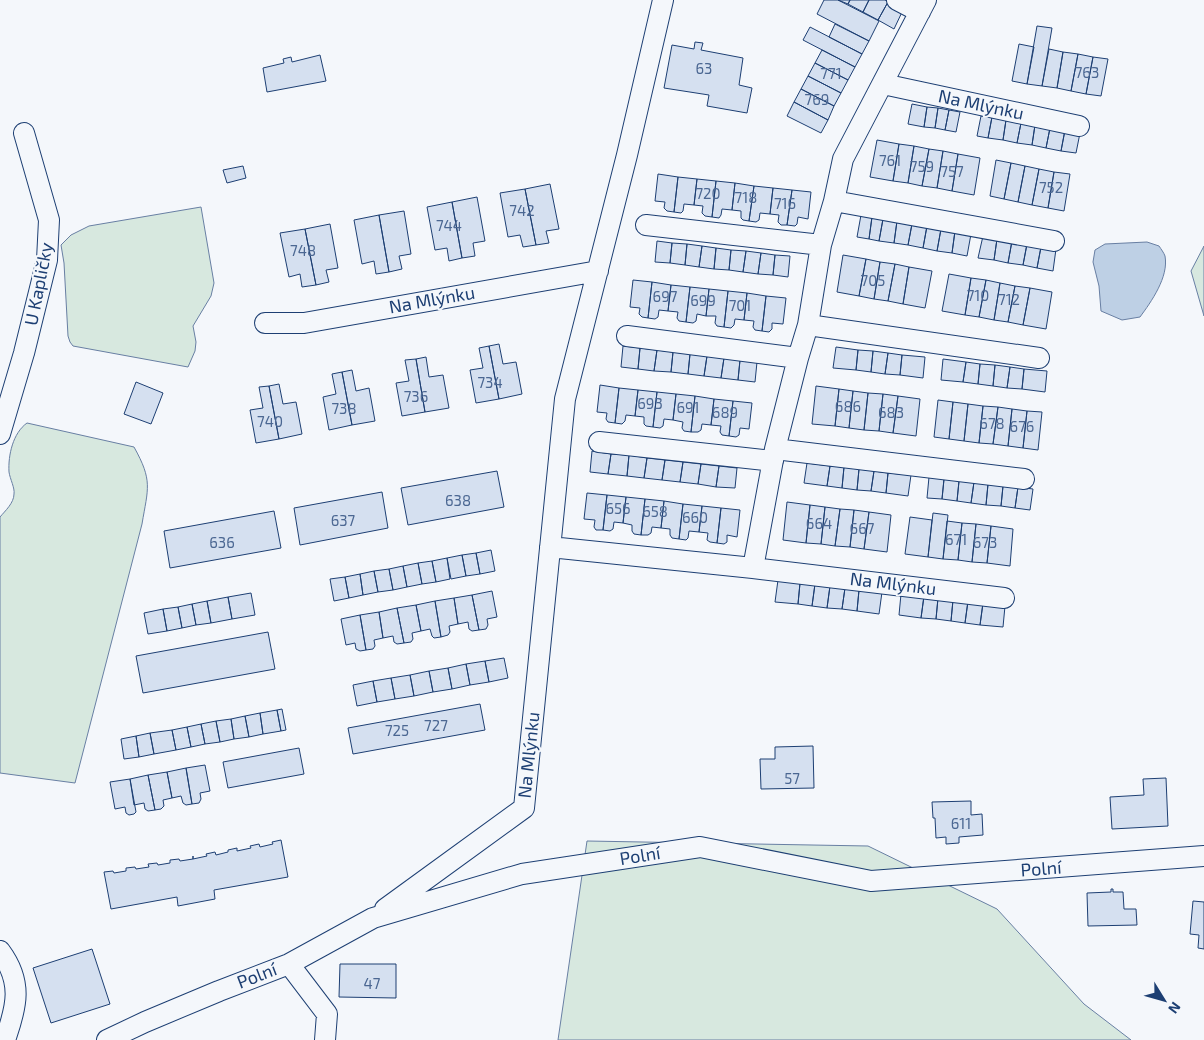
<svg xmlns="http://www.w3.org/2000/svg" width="1204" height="1040" font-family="'Exo 2',sans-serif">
  <rect width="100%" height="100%" fill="#f4f7fb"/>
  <path fill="#d7e8df" stroke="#687fa3" d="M 201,207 L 214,283 L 211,296 L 193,326 L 196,342 L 195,351 L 188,367 L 73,346 L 70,342 L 68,336 L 64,263 L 61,245 L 71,235 L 89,226 Z
    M 1204,246 L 1204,316 L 1191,271 Z
    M 27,423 L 134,447 C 153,481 148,488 142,524 L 75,783 L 0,773 L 0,517 C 5,511 14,503 14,494 C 15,488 10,479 9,472 C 8,455 13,433 27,423 Z
    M 587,841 L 868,846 L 997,909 L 1084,1004 L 1131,1040 L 558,1040 Z"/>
  <path fill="#bed0e5" stroke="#687fa3" d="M 1147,242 L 1159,246 C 1161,249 1164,253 1165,256 C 1169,277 1151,302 1140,317 L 1122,320 L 1101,311 L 1099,286 L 1093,262 L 1095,250 L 1105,244 Z"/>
  <path fill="#d5e0f0" stroke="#1d3f73" d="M 824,0 L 838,0 L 879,21 L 869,41 L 817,14 Z
    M 838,0 L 850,0 L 848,4 Z
    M 850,0 L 869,0 L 863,12 L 848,4 Z
    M 869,0 L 885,0 L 888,2 L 878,20 L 863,12 Z
    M 888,2 L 903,10 L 894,29 L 878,20 Z
    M 835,24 L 869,41 L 862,54 L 829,37 Z
    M 1037,26 L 1052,28 L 1042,86 L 1027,84 Z
    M 810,27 L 862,54 L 855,67 L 803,40 Z
    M 695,42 L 703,43 L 701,50 L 743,58 L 739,85 L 752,88 L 747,113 L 707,106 L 709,95 L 664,88 L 672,45 L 694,49 Z
    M 1019,44 L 1034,47 L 1027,84 L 1012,81 Z
    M 1049,49 L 1063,52 L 1057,88 L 1042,86 Z
    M 822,50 L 855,67 L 848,80 L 815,63 Z
    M 1063,52 L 1078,54 L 1071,91 L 1057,88 Z
    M 1078,54 L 1093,57 L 1086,94 L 1071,91 Z
    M 320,55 L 326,81 L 267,92 L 263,68 L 284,63 L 283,59 L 291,57 L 292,62 Z
    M 1093,57 L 1108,59 L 1101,96 L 1086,94 Z
    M 815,63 L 848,80 L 841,93 L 808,76 Z
    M 808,76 L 841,93 L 834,106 L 801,89 Z
    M 801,89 L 834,106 L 828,120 L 794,102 Z
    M 794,102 L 828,120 L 821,133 L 787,116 Z
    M 912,104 L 927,107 L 924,127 L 908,124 Z
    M 927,107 L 938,108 L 935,128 L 924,127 Z
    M 938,108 L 949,110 L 945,130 L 935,128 Z
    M 949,110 L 960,112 L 956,132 L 945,130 Z
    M 981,116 L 992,117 L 988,138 L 977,136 Z
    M 992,117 L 1006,120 L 1003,140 L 988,138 Z
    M 1006,120 L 1021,123 L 1017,143 L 1003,140 Z
    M 1021,123 L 1035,125 L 1032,145 L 1017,143 Z
    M 1035,125 L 1050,128 L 1046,148 L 1032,145 Z
    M 1050,128 L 1065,130 L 1061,151 L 1046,148 Z
    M 1065,130 L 1080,133 L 1076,153 L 1061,151 Z
    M 877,140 L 899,144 L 893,181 L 870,177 Z
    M 899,144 L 914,146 L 908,183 L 893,181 Z
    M 914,146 L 929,149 L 922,186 L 908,183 Z
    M 929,149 L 943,151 L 937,188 L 922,186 Z
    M 943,151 L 958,154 L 952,191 L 937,188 Z
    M 958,154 L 980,158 L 974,195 L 952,191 Z
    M 996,160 L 1011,163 L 1004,199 L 990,196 Z
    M 1011,163 L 1025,166 L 1018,202 L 1004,199 Z
    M 243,166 L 246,178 L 227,183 L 223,170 Z
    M 1025,166 L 1039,169 L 1032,205 L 1018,202 Z
    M 1039,169 L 1054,172 L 1048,208 L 1032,205 Z
    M 1054,172 L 1070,174 L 1064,211 L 1048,208 Z
    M 658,174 L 678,177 L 674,212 L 667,211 L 664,208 L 665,202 L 655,201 Z
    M 678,177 L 697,179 L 694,205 L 684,204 L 683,211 L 681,213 L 674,212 Z
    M 697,179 L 716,181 L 712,217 L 705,216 L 702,213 L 703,206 L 694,205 Z
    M 716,181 L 735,183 L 732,210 L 722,209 L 721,215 L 719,218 L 712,217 Z
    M 735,183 L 754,186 L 749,221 L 743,220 L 741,218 L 741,211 L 732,210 Z
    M 550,184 L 559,229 L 546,231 L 549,243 L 536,245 L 525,189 Z
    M 754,186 L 773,188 L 770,214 L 760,213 L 759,220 L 756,222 L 749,221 Z
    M 773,188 L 792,190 L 787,225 L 781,225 L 778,222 L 779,215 L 770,214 Z
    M 525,189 L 536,245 L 523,247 L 520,235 L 508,237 L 500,193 Z
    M 792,190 L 811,192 L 808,219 L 798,217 L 797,224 L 795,226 L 787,225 Z
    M 477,197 L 485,241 L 473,243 L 475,256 L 462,258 L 452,202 Z
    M 452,202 L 462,258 L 449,261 L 447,248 L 435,250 L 427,207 Z
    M 404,211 L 411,254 L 399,256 L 402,269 L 389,272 L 379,215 Z
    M 379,215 L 389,272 L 376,274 L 374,261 L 362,264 L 354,220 Z
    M 861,215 L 872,217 L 869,239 L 857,237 Z
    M 872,217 L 883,219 L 879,241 L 869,239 Z
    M 883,219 L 897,221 L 894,243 L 879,241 Z
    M 897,221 L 912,224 L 908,245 L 894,243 Z
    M 330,224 L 338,268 L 326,270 L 329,282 L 316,285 L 305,229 Z
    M 912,224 L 927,226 L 923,248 L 908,245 Z
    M 927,226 L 941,229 L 937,251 L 923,248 Z
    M 305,229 L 316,285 L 302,287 L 300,274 L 289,277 L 280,233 Z
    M 941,229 L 955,231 L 952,253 L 937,251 Z
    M 955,231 L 971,234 L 967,256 L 952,253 Z
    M 983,236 L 997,239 L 994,260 L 978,258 Z
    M 997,239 L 1012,241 L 1008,263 L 994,260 Z
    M 657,241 L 672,243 L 670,263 L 655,262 Z
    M 1012,241 L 1027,244 L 1023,265 L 1008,263 Z
    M 672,243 L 687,244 L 685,265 L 670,263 Z
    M 687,244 L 702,246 L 699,267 L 685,265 Z
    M 1027,244 L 1041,247 L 1037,268 L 1023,265 Z
    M 702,246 L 716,248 L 714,269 L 699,267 Z
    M 1041,247 L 1056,249 L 1053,271 L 1037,268 Z
    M 716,248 L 731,250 L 729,270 L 714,269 Z
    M 731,250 L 746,251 L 743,272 L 729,270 Z
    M 746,251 L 761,253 L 758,274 L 743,272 Z
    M 761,253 L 775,255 L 773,275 L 758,274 Z
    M 775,255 L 790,256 L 788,277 L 773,275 Z
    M 843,255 L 866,259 L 859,296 L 837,292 Z
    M 866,259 L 880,262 L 874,299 L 859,296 Z
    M 880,262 L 895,264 L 888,301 L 874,299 Z
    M 895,264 L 909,267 L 903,304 L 888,301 Z
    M 909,267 L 932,271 L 925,308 L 903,304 Z
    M 949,274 L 971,278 L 965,315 L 942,311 Z
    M 971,278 L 986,280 L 979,317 L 965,315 Z
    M 633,280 L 652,282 L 648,318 L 642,317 L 639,314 L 640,308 L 630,307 Z
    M 986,280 L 1000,283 L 994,320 L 979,317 Z
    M 652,282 L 671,285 L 668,311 L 659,310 L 658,317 L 655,319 L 648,318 Z
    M 1000,283 L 1015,286 L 1008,322 L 994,320 Z
    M 671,285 L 690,287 L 686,322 L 679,321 L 677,318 L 678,312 L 668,311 Z
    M 1015,286 L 1030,288 L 1023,325 L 1008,322 Z
    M 690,287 L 709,289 L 706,316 L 697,314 L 696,321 L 693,323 L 686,322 Z
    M 1030,288 L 1052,292 L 1046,329 L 1023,325 Z
    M 709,289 L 728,291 L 724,327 L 717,326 L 715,323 L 716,316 L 706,316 Z
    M 728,291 L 747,293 L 744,320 L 735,319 L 734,325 L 731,328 L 724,327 Z
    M 747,293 L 766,296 L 762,331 L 755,330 L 753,327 L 754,321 L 744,320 Z
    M 766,296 L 786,298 L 783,324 L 772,323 L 772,329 L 769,332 L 762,331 Z
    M 499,344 L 503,364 L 516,362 L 522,394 L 499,399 L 489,346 Z
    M 489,346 L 499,399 L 476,403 L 470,370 L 483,368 L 479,348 Z
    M 623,346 L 640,348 L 638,369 L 621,367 Z
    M 836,347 L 858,350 L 856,370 L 833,368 Z
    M 640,348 L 657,350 L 654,371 L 638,369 Z
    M 657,350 L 673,352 L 671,372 L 654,371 Z
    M 858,350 L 873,351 L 871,372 L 856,370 Z
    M 873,351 L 888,353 L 885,374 L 871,372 Z
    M 673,352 L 690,354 L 688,374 L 671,372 Z
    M 888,353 L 902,355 L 900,375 L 885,374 Z
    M 690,354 L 707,356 L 704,376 L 688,374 Z
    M 902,355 L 925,357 L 923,378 L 900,375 Z
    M 707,356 L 724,358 L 721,378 L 704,376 Z
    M 426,357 L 429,377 L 443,375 L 449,408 L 425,412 L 416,359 Z
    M 724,358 L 740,360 L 738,380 L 721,378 Z
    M 416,359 L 425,412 L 402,416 L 396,383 L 409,381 L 405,360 Z
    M 943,359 L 966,362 L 963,382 L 941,380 Z
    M 740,360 L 757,362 L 755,382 L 738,380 Z
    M 966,362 L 980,364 L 978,384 L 963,382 Z
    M 980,364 L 995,365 L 993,386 L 978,384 Z
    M 995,365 L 1010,367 L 1007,388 L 993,386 Z
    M 1010,367 L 1024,369 L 1022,389 L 1007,388 Z
    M 1024,369 L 1047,371 L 1045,392 L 1022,389 Z
    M 352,370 L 356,391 L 369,388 L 375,421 L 352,425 L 342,372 Z
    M 342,372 L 352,425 L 329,430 L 323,397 L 336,394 L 332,374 Z
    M 136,382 L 163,393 L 151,424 L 124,414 Z
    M 279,384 L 283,404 L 296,402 L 302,434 L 279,439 L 269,386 Z
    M 600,385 L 619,388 L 615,423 L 608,422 L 606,419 L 607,413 L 597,412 Z
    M 269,386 L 279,439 L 256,443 L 250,410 L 263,408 L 259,387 Z
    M 816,386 L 839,389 L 835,426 L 812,424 Z
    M 619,388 L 638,390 L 635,416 L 626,415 L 625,421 L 622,424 L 615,423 Z
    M 839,389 L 853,391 L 849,428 L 835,426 Z
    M 638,390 L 657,392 L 653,427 L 646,426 L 644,424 L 644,417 L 635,416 Z
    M 853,391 L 868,393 L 864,430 L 849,428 Z
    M 657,392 L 676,394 L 673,420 L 664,419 L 663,426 L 660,428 L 653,427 Z
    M 868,393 L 883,394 L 879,431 L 864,430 Z
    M 676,394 L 695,396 L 691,432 L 684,431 L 682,428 L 683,422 L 673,420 Z
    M 883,394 L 898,396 L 893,433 L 879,431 Z
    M 695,396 L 714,399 L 711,425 L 702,424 L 701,430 L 698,432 L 691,432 Z
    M 898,396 L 920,399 L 916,436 L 893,433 Z
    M 714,399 L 733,401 L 729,436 L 722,435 L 720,432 L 721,426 L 711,425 Z
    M 938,400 L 953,402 L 949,439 L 934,437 Z
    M 733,401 L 752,403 L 749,429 L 740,428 L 739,435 L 736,437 L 729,436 Z
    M 953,402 L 968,404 L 964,441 L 949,439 Z
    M 968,404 L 983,406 L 979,443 L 964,441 Z
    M 983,406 L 998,407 L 993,444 L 979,443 Z
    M 998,407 L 1012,409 L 1008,446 L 993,444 Z
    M 1012,409 L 1027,411 L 1023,448 L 1008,446 Z
    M 1027,411 L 1042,412 L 1038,450 L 1023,448 Z
    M 592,451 L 611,454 L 608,474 L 590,472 Z
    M 611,454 L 629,455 L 627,476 L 608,474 Z
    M 629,455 L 647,458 L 644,478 L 627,476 Z
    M 647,458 L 665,460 L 662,480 L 644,478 Z
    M 665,460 L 683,462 L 680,482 L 662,480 Z
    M 683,462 L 701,464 L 698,484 L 680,482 Z
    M 807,463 L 830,466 L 827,486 L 804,483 Z
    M 701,464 L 719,466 L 716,487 L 698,484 Z
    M 719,466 L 737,468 L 735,488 L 716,487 Z
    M 830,466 L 844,467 L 842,488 L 827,486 Z
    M 844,467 L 859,469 L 857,490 L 842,488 Z
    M 859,469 L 874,471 L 871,491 L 857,490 Z
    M 497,471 L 504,507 L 408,525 L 401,488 Z
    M 874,471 L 888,473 L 886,493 L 871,491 Z
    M 888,473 L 911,475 L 908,496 L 886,493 Z
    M 929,477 L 944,479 L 942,499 L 927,498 Z
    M 944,479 L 959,481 L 957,501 L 942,499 Z
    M 959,481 L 974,482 L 971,503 L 957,501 Z
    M 974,482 L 988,484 L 986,505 L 971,503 Z
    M 988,484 L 1003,486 L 1001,506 L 986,505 Z
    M 1003,486 L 1018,487 L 1015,508 L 1001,506 Z
    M 1018,487 L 1033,489 L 1030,510 L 1015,508 Z
    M 382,492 L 388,528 L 300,545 L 294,508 Z
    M 587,493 L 607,495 L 603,530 L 596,530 L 594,527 L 595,520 L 584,519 Z
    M 607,495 L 626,497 L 623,523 L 614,522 L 613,529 L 610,531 L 603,530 Z
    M 626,497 L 645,499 L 641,535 L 634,534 L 632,531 L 632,525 L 623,523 Z
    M 645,499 L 664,501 L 661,528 L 652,527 L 651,533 L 648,535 L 641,535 Z
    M 664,501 L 683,504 L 679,539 L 672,538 L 670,535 L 670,529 L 661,528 Z
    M 787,502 L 810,505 L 806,543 L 783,540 Z
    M 683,504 L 702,506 L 699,532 L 689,531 L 688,538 L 686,540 L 679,539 Z
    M 810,505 L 825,507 L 821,544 L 806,543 Z
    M 702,506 L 721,508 L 717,543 L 710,542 L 707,540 L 708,533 L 699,532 Z
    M 825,507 L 840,509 L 835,546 L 821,544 Z
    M 721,508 L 740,510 L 737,537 L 727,535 L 727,542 L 724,544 L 717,543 Z
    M 840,509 L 854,510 L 850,547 L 835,546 Z
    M 854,510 L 869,512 L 864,549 L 850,547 Z
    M 274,511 L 281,548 L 170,568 L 164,531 Z
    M 869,512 L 891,515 L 887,552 L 864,549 Z
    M 933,513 L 948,515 L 943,559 L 928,557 Z
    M 910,517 L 932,520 L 928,557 L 905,554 Z
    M 947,521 L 962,523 L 958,560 L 943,559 Z
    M 962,523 L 976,524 L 972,562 L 958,560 Z
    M 976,524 L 991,526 L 987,563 L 972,562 Z
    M 991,526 L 1013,529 L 1010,566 L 987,563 Z
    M 491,550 L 495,571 L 480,574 L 476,553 Z
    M 476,553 L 480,574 L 466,576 L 462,555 Z
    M 462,555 L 466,576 L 451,579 L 447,558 Z
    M 447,558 L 450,579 L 436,582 L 432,561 Z
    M 432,561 L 436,582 L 422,584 L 418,563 Z
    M 418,563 L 422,584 L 407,587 L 403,566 Z
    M 403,566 L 407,587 L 393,590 L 389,569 Z
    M 389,569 L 393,590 L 378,592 L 374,571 Z
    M 374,571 L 378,592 L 363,595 L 360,574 Z
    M 360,574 L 363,595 L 349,598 L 345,577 Z
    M 345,577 L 349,598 L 334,601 L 330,579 Z
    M 778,580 L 800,583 L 798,604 L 775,602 Z
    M 800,583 L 815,584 L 812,606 L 798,604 Z
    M 815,584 L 830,586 L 827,608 L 812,606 Z
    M 830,586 L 845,588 L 842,609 L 827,608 Z
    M 845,588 L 859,590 L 857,611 L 842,609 Z
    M 859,590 L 882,592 L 879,614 L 857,611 Z
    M 492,591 L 497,617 L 487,619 L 488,625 L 486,629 L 479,630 L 472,595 Z
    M 251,593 L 255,615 L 232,619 L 228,597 Z
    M 901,594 L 924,596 L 921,618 L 899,615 Z
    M 472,595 L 479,630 L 472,631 L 469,629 L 468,622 L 458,624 L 454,598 Z
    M 924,596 L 938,598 L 936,619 L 921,618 Z
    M 228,597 L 232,619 L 211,623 L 207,601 Z
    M 454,598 L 458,624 L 449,626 L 450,632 L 448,635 L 441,637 L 435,601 Z
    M 938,598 L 953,600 L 951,621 L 936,619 Z
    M 953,600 L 968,601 L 965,623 L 951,621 Z
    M 207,601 L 211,623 L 196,625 L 192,604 Z
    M 435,601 L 441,637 L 434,638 L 432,636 L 430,629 L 421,631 L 416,605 Z
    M 968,601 L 983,603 L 980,625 L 965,623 Z
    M 983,603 L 1005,606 L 1003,627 L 980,625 Z
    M 192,604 L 196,625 L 182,628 L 178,607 Z
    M 416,605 L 421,631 L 412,633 L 413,639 L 411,642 L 404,643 L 397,608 Z
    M 178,607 L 182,628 L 167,631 L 163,609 Z
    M 397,608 L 404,643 L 397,644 L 394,642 L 393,636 L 383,638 L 379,612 Z
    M 163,609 L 167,631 L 148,634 L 144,613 Z
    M 379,612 L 383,638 L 374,640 L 375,646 L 373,649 L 366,650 L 360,615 Z
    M 360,615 L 366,650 L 360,651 L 356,649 L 355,643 L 346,645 L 341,619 Z
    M 268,632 L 275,669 L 143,693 L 136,656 Z
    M 504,658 L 508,678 L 489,682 L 485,661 Z
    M 485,661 L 489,682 L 470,685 L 466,664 Z
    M 466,664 L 470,685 L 452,689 L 448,668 Z
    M 448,668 L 452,689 L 433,692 L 429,671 Z
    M 429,671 L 433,692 L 414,696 L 410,675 Z
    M 410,675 L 414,696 L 395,699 L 391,678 Z
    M 391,678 L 395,699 L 377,702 L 373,681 Z
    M 373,681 L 377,702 L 357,706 L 353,685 Z
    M 480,704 L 485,730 L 353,754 L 348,728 Z
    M 282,709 L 286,730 L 281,731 L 277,710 Z
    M 277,710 L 281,731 L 263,734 L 260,713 Z
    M 260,713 L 263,734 L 249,737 L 245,716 Z
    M 245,716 L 249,737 L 234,739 L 231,719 Z
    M 231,719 L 234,739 L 220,742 L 216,721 Z
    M 216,721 L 220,742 L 205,744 L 201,724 Z
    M 201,724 L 205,744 L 191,747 L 187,727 Z
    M 187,727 L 191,747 L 176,750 L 172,730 Z
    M 172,730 L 176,750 L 154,754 L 150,733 Z
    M 150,733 L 154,754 L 139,757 L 136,736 Z
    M 136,736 L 139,757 L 124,759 L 121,739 Z
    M 813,746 L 814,788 L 761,789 L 760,759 L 775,759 L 775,747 Z
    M 299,748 L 304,774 L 228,788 L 223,762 Z
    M 205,765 L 210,791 L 200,793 L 201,799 L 199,803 L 192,804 L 186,768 Z
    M 186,768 L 192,804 L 186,805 L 183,803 L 181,796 L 172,798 L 167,772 Z
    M 167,772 L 172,798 L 163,800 L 164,806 L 161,809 L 155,810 L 148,775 Z
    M 148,775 L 155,810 L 148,811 L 145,809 L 144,803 L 134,805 L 130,779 Z
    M 1166,778 L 1168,826 L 1112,829 L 1110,797 L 1144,795 L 1143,779 Z
    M 130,779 L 136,812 L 134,814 L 129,815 L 126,813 L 125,807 L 115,809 L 110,782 Z
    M 971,801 L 971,815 L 982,814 L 983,835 L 959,837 L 959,843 L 946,844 L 946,837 L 936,838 L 935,818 L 933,818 L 932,802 Z
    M 281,840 L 288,877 L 214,890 L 215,899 L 178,906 L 177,897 L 111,909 L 104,872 L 113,871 L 114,873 L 126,871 L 126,868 L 135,867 L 136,869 L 149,867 L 148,864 L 157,863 L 158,865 L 170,863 L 170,860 L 179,859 L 180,861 L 193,859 L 193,856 L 193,859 L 207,856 L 206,854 L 215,852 L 216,855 L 228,852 L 228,850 L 237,848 L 237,851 L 251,848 L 250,846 L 259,844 L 260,847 L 273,844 L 272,842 Z
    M 1111,889 L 1113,889 L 1113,892 L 1123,892 L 1124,909 L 1136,909 L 1137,925 L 1088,926 L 1087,893 L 1111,892 Z
    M 1193,901 L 1204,902 L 1204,949 L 1198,948 L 1199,935 L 1190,934 Z
    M 92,949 L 110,1004 L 51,1023 L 33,968 Z
    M 340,964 L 396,964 L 396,998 L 339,997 Z"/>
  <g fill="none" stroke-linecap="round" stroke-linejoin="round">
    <defs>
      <path id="minor" d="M 897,0 L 920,12
        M 883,84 L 1079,126
        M 834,201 L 1054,241
        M 646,225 L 821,245
        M 265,323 L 304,323 L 598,271
        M 808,325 L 1039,358
        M 627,336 L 798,358
        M 0,434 L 24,353 L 47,260 L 49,220 L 24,133
        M 599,442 L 773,461
        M 775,449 L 1024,479
        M 550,547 L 753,568 L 775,449 L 798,358 L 808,325 L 821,245 L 834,201 L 843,159 L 926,0
        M 753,568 L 1004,598
        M 385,909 L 524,808 L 565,399 L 627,155 L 663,0
        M 0,951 C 23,982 17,1006 5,1040
        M 289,964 L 327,1014 L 325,1040
        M 107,1040 L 145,1022 L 219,991 L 289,964 L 373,918 L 522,874 L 700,847 L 871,881 L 1204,856"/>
    </defs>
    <use href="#minor" stroke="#1d3f73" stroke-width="22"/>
    <use href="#minor" stroke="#f4f7fb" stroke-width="20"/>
  </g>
  <g text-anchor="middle" stroke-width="4" stroke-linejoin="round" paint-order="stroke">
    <g font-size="15" fill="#4b6792">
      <text x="704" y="74">63</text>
      <text x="1087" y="78">763</text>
      <text x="831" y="79">771</text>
      <text x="817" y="105">769</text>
      <text x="890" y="166">761</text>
      <text x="922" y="172">759</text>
      <text x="952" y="177">757</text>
      <text x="1051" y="193">752</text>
      <text x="708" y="199">720</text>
      <text x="746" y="203">718</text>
      <text x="785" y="209">716</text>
      <text x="522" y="216">742</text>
      <text x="449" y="231">744</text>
      <text x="303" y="256">748</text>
      <text x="873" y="286">705</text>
      <text x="978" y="301">710</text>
      <text x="665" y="302">697</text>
      <text x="1009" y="305">712</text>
      <text x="703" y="306">699</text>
      <text x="740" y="311">701</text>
      <text x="490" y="388">734</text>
      <text x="416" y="402">736</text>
      <text x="650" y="409">693</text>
      <text x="848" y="412">686</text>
      <text x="688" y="413">691</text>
      <text x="344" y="414">738</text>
      <text x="725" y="418">689</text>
      <text x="891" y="418">683</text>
      <text x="270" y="427">740</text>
      <text x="992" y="429">678</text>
      <text x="1022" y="432">676</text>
      <text x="458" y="506">638</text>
      <text x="618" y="514">656</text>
      <text x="655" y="517">658</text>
      <text x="695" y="523">660</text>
      <text x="343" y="526">637</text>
      <text x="819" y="529">664</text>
      <text x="862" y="534">667</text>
      <text x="956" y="545">671</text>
      <text x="222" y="548">636</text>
      <text x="985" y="548">673</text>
      <text x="436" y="731">727</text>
      <text x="397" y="736">725</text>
      <text x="792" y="784">57</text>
      <text x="961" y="829">611</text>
      <text x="372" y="989">47</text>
    </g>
    <g font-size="18" fill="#1d3f73" stroke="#f4f7fb">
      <text transform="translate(981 105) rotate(12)" y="6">Na Mlýnku</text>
      <text transform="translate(39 284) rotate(-79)" y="6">U Kapličky</text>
      <text transform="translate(432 300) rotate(-10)" y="6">Na Mlýnku</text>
      <text transform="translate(893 584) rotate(7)" y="6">Na Mlýnku</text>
      <text transform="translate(529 755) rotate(-84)" y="6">Na Mlýnku</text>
      <text transform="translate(640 856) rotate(-9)" y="6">Polní</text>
      <text transform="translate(1041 869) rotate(-4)" y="6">Polní</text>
      <text transform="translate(257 976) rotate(-21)" y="6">Polní</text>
    </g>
  </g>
  <g transform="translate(1164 1000) rotate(127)" stroke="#f4f7fb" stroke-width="4" paint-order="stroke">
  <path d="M0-4L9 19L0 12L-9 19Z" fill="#1d3f73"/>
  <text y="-8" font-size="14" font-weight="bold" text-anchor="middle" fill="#1d3f73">N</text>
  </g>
</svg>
